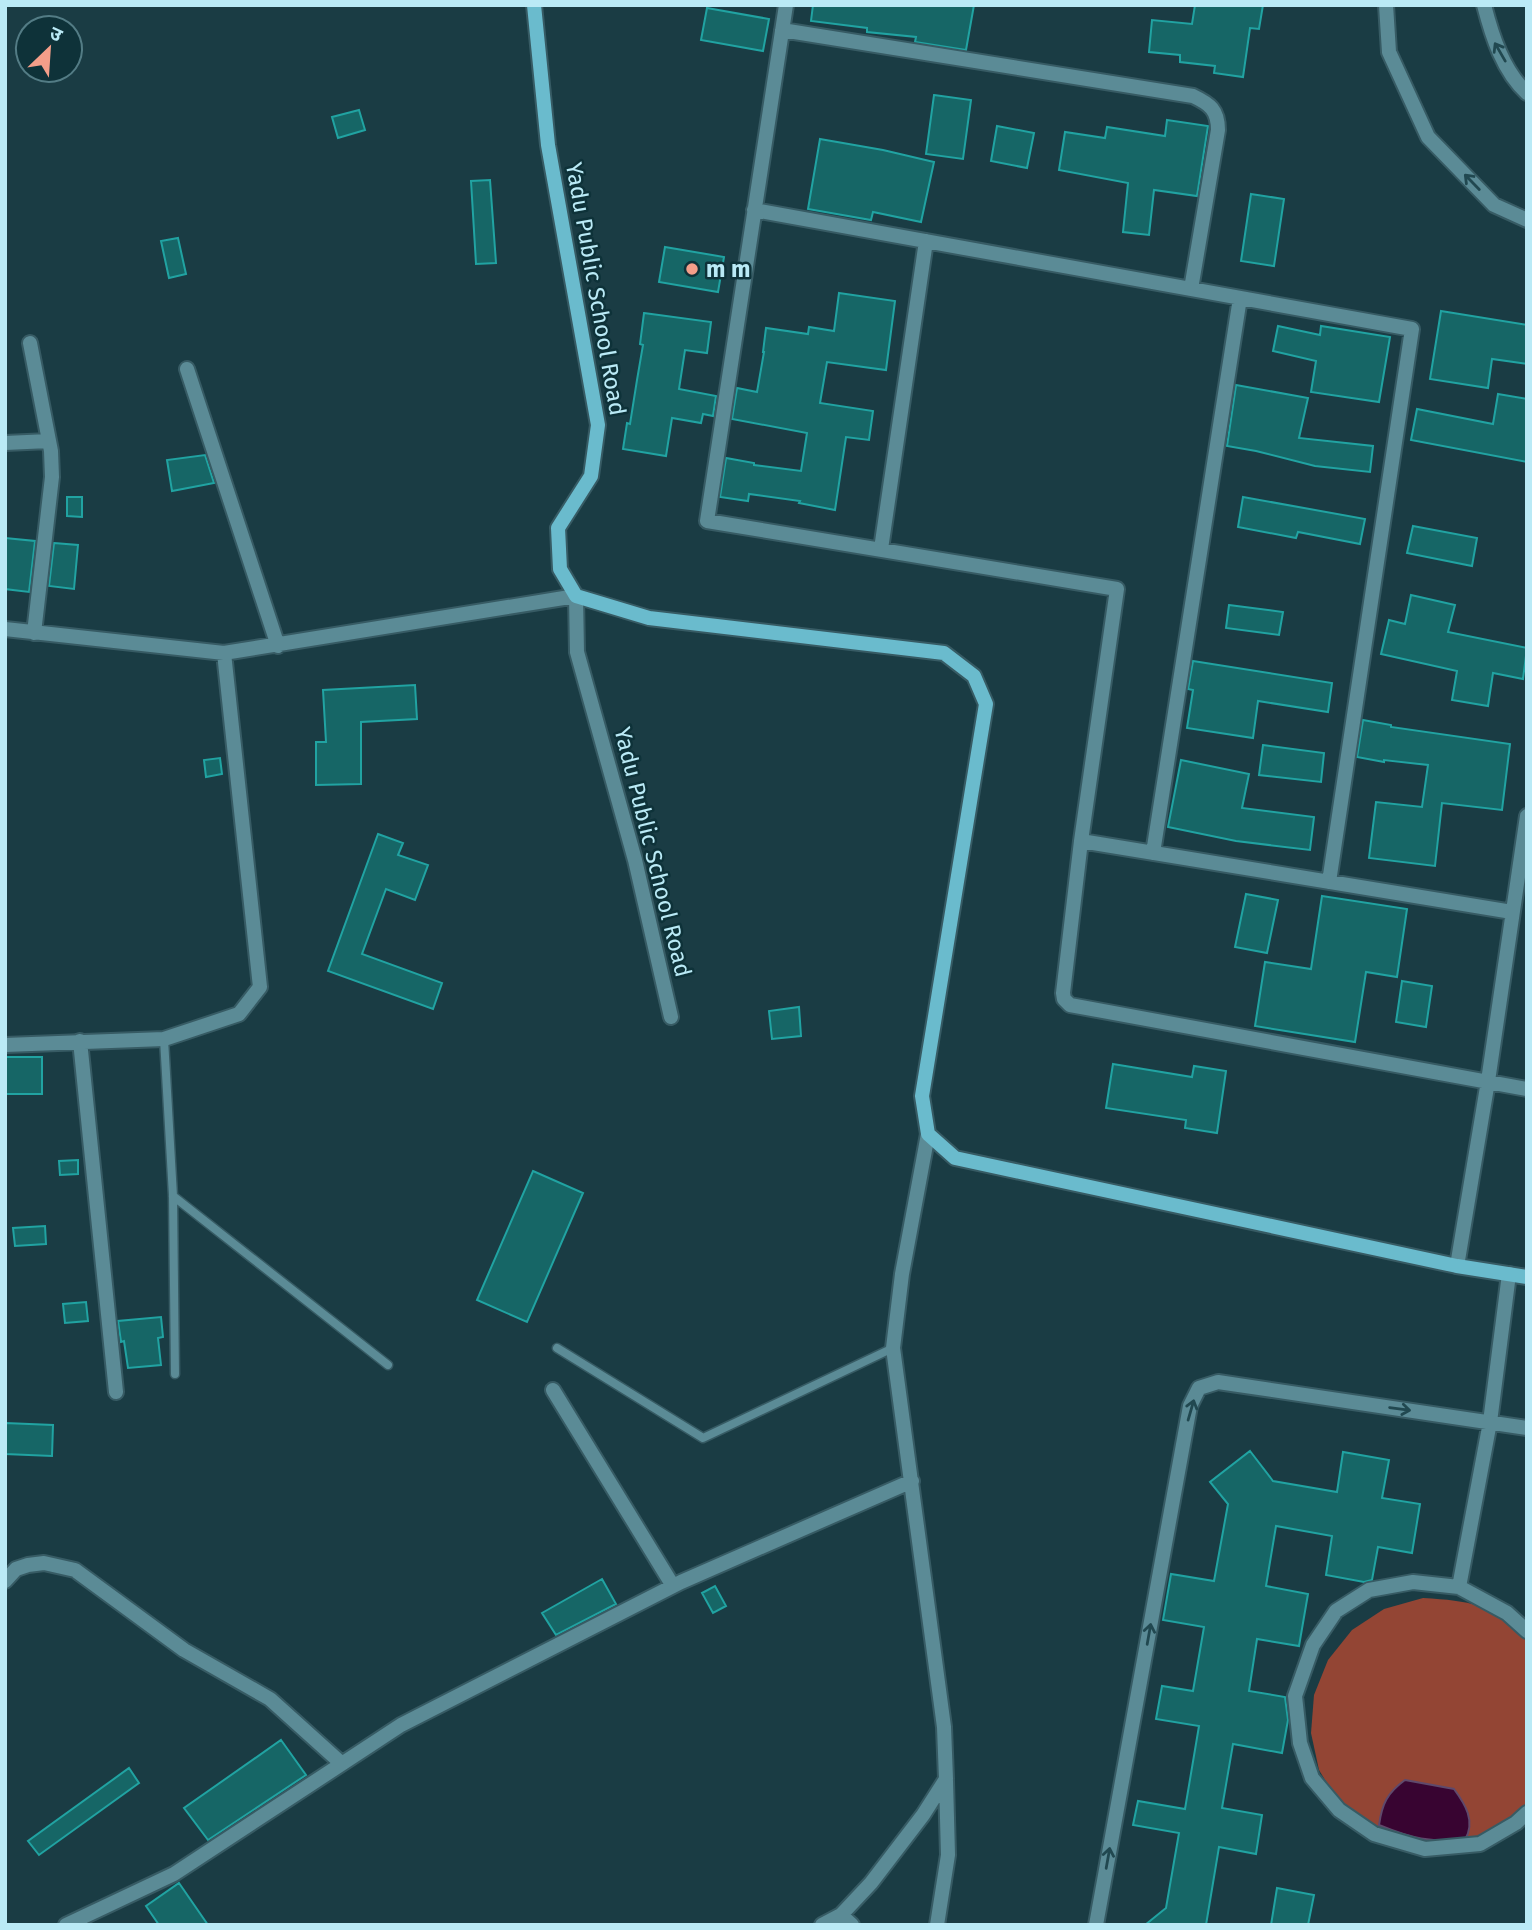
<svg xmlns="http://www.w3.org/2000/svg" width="1532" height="1930" font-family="'Fira Sans','Noto Sans Devanagari',sans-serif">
  <rect width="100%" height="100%" fill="#1a3c44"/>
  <path fill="#934534" d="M 1423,1598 C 1472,1601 1489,1604 1527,1636 L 1527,1812 L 1478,1844 L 1402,1845 L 1339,1803 L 1319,1770 L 1311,1733 L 1314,1695 L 1328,1660 L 1352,1630 L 1384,1609 Z"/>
  <path fill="#380431" stroke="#5f496c" stroke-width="2" d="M 1405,1780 L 1454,1789 C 1465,1804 1476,1821 1465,1840 C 1429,1842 1413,1839 1379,1825 C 1382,1804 1387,1793 1405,1780 Z"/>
  <path fill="#166666" stroke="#21a3a2" stroke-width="2" d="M 813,5 L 974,5 L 966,50 L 915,42 L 916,37 L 867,32 L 867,28 L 811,21 Z
    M 1195,5 L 1263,5 L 1259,29 L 1250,28 L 1243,77 L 1214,73 L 1215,66 L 1180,62 L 1180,55 L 1149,52 L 1152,20 L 1192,24 Z
    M 707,8 L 769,19 L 763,51 L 701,40 Z
    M 934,95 L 971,100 L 963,159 L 926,154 Z
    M 359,110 L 365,130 L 338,138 L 332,117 Z
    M 1167,120 L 1208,126 L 1197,196 L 1154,190 L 1149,235 L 1123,232 L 1128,183 L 1059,170 L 1065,132 L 1105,138 L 1107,127 L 1165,136 Z
    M 997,126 L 1034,133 L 1027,168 L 991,161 Z
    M 820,139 L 883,150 L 934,162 L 921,222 L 873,212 L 871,220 L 808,209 Z
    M 490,180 L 496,263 L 476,264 L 471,181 Z
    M 1251,194 L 1284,199 L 1274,266 L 1241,261 Z
    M 178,238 L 186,274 L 169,278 L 161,241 Z
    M 665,247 L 724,257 L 718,292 L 659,282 Z
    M 839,293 L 895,301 L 886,370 L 827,362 L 820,403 L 873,411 L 869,440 L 846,437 L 835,510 L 799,503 L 800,501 L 749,494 L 748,501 L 720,497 L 726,458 L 754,463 L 754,465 L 801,471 L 807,433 L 732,419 L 737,388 L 757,392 L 764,352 L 763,352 L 766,328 L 808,334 L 809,327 L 834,331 Z
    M 1441,311 L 1527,325 L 1527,364 L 1492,359 L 1488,388 L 1430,379 Z
    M 644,313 L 711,322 L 707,353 L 685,350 L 679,389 L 716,396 L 713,416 L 703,414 L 701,423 L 672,418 L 666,456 L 623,449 L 627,423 L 630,424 L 637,380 L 643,345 L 640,344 Z
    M 1278,326 L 1320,335 L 1321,326 L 1390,337 L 1379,402 L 1311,392 L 1316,361 L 1273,351 Z
    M 1236,385 L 1308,398 L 1299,438 L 1373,446 L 1370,472 L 1315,466 L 1256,451 L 1227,446 Z
    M 1498,394 L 1527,399 L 1527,462 L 1411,440 L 1417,409 L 1493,424 Z
    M 205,455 L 214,483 L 172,491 L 167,460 Z
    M 67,497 L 82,497 L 82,517 L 67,516 Z
    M 1243,497 L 1365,519 L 1360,544 L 1298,532 L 1296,538 L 1238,527 Z
    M 1413,526 L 1477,538 L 1472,566 L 1407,553 Z
    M 5,538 L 35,541 L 29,592 L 5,589 Z
    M 54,543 L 78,545 L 74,589 L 49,586 Z
    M 1411,595 L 1455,605 L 1448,632 L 1527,648 L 1523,679 L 1493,673 L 1488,706 L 1452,700 L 1457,671 L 1381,654 L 1389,620 L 1405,624 Z
    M 1229,605 L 1283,612 L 1279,635 L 1226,628 Z
    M 1193,661 L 1332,683 L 1328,712 L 1258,701 L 1253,738 L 1187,728 L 1193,690 L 1188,689 Z
    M 415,685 L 417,719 L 361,722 L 361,784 L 316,785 L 316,742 L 326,742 L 323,690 Z
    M 1363,720 L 1391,725 L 1391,727 L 1510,744 L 1502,810 L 1442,803 L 1435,866 L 1369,858 L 1376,802 L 1422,807 L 1428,765 L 1384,760 L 1384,762 L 1357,757 Z
    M 1263,745 L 1324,753 L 1321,782 L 1259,775 Z
    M 220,758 L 222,774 L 206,777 L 204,760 Z
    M 1181,760 L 1249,774 L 1242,808 L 1314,817 L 1310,850 L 1236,841 L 1168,827 Z
    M 378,834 L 403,843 L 398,855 L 428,865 L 415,900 L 386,889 L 362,954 L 442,983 L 433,1009 L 328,971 Z
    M 1246,894 L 1278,900 L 1267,953 L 1235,947 Z
    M 1322,896 L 1407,909 L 1397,977 L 1366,972 L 1355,1042 L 1255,1026 L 1265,962 L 1311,969 Z
    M 1402,981 L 1432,986 L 1426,1027 L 1396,1022 Z
    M 799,1007 L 801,1036 L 772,1039 L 769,1011 Z
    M 5,1057 L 42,1057 L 42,1094 L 5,1094 Z
    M 1113,1064 L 1192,1077 L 1194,1066 L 1226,1071 L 1217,1133 L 1185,1128 L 1186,1120 L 1106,1108 Z
    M 78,1160 L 78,1174 L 60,1175 L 59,1161 Z
    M 533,1171 L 583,1193 L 527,1322 L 477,1300 Z
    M 45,1226 L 46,1244 L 15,1246 L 13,1228 Z
    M 86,1302 L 88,1321 L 65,1323 L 63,1304 Z
    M 161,1317 L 163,1337 L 158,1338 L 161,1365 L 128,1368 L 124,1341 L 121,1342 L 118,1321 Z
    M 5,1423 L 53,1425 L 52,1456 L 5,1454 Z
    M 1250,1451 L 1273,1481 L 1337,1492 L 1343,1452 L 1389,1460 L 1382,1498 L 1420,1504 L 1412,1553 L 1378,1547 L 1372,1580 L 1364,1582 L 1326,1575 L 1332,1536 L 1276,1526 L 1266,1586 L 1308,1594 L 1299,1646 L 1257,1639 L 1249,1691 L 1285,1697 L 1288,1720 L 1282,1753 L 1233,1744 L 1222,1808 L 1262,1815 L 1256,1854 L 1219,1847 L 1206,1925 L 1145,1925 L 1166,1908 L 1179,1833 L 1133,1825 L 1138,1801 L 1185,1809 L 1199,1726 L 1156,1719 L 1162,1686 L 1193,1691 L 1204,1627 L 1163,1620 L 1171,1574 L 1214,1581 L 1228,1504 L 1210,1482 Z
    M 602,1579 L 616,1604 L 556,1635 L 542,1613 Z
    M 715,1586 L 726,1606 L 713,1613 L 702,1593 Z
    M 281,1740 L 306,1775 L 208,1840 L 184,1808 Z
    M 129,1768 L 139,1783 L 39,1855 L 28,1841 Z
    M 179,1883 L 208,1925 L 159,1925 L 146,1906 Z
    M 1277,1888 L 1314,1895 L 1308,1925 L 1271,1925 Z"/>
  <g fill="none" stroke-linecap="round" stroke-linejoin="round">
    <defs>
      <path id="lane" d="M 164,1039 L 173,1196 L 175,1374
        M 173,1196 L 388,1365
        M 557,1348 L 703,1438 L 893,1348"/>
      <path id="street" d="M 786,5 L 707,521 L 1117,589 L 1081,841 L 1063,993 L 1064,999 L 1070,1005 L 1527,1089
        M 1386,5 L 1389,52 L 1428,137 L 1494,205 L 1527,220
        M 1484,5 C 1492,36 1503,71 1527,93
        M 782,30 L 1193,96 C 1210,104 1218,110 1218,130 L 1191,289
        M 754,210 L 1412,329 L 1329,882
        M 30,343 L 51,451 L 52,477 L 34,633
        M 187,369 L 278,646
        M 5,443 L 49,441
        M 881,549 L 926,241
        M 5,629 L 224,653 L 576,596 L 577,652 L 635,860 L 671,1017
        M 1081,841 L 1512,912
        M 1153,853 L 1240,298
        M 80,1041 L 116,1392
        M 5,1045 L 164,1039 L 239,1014 L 260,987 L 224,653
        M 1457,1266 L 1488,1081 L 1527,816
        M 553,1390 L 673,1586
        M 5,1581 L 16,1569 L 28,1565 L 44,1563 L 75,1570 L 184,1650 L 270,1699 L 341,1763
        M 1459,1587 L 1490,1422 L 1509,1274
        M 1527,1631 L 1507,1613 L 1459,1587 L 1413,1582 L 1369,1590 L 1336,1611 L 1313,1645 L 1295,1696 L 1300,1743 L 1312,1778 L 1339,1810 L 1374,1834 L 1425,1849 L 1480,1844 L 1516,1823 L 1527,1813
        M 841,1915 L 852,1925
        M 66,1925 L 174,1874 L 401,1725 L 681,1582 L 912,1481
        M 822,1925 L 841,1915 L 871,1883 L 923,1815 L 946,1779 L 944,1727 L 893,1348 L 902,1274 L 928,1134
        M 937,1925 L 948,1855 L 946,1781
        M 1096,1925 L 1190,1406 L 1199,1388 L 1218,1382 L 1527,1428"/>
      <path id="secondary" d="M 534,5 L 548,145 L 598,425 L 591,476 L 558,528 L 560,569 L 576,596 L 649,618 L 944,653 L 974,676 L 986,704 L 922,1096 L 928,1134 L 955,1158 L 1457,1266 L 1527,1277"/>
    </defs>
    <use href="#lane" stroke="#375b64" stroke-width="11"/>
    <use href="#street" stroke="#375b64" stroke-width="18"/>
    <use href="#secondary" stroke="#375b64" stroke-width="18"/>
    <use href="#lane" stroke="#5b8b96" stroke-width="8"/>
    <use href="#street" stroke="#5b8b96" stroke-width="14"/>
    <use href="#secondary" stroke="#6abbcd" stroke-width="14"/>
  </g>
  <defs><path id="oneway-shaft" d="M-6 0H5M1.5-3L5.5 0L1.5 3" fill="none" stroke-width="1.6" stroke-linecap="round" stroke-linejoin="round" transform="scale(1.75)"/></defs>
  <g stroke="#214850">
    <use href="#oneway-shaft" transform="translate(1500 52) rotate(-120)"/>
    <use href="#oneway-shaft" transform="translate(1472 182) rotate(-134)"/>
    <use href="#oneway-shaft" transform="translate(1400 1409) rotate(8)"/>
    <use href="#oneway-shaft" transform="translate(1191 1410) rotate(-74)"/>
    <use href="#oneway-shaft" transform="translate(1149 1634) rotate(-80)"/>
    <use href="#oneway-shaft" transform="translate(1108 1858) rotate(-80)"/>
  </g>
  <circle fill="#f49e89" stroke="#0e3239" stroke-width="2.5" cx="692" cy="269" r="7"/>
  <g text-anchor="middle" stroke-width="5" stroke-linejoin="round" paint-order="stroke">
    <g font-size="23" font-weight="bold" fill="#baeaf6" stroke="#0e3239" text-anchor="start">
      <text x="706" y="277">m m</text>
    </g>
    <g font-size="23" fill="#baeaf6" stroke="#0e3239">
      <text transform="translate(596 289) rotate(80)" y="8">Yadu Public School Road</text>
      <text transform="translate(653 852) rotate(76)" y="8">Yadu Public School Road</text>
    </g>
  </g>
  <rect width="1532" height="1930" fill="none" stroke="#baeaf6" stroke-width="14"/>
  <g transform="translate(49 49) rotate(25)"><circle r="33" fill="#0e3239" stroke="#537c85" stroke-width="2"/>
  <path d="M0-5L12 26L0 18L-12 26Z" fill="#f49e89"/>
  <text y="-10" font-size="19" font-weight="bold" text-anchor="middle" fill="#baeaf6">उ</text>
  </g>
</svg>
